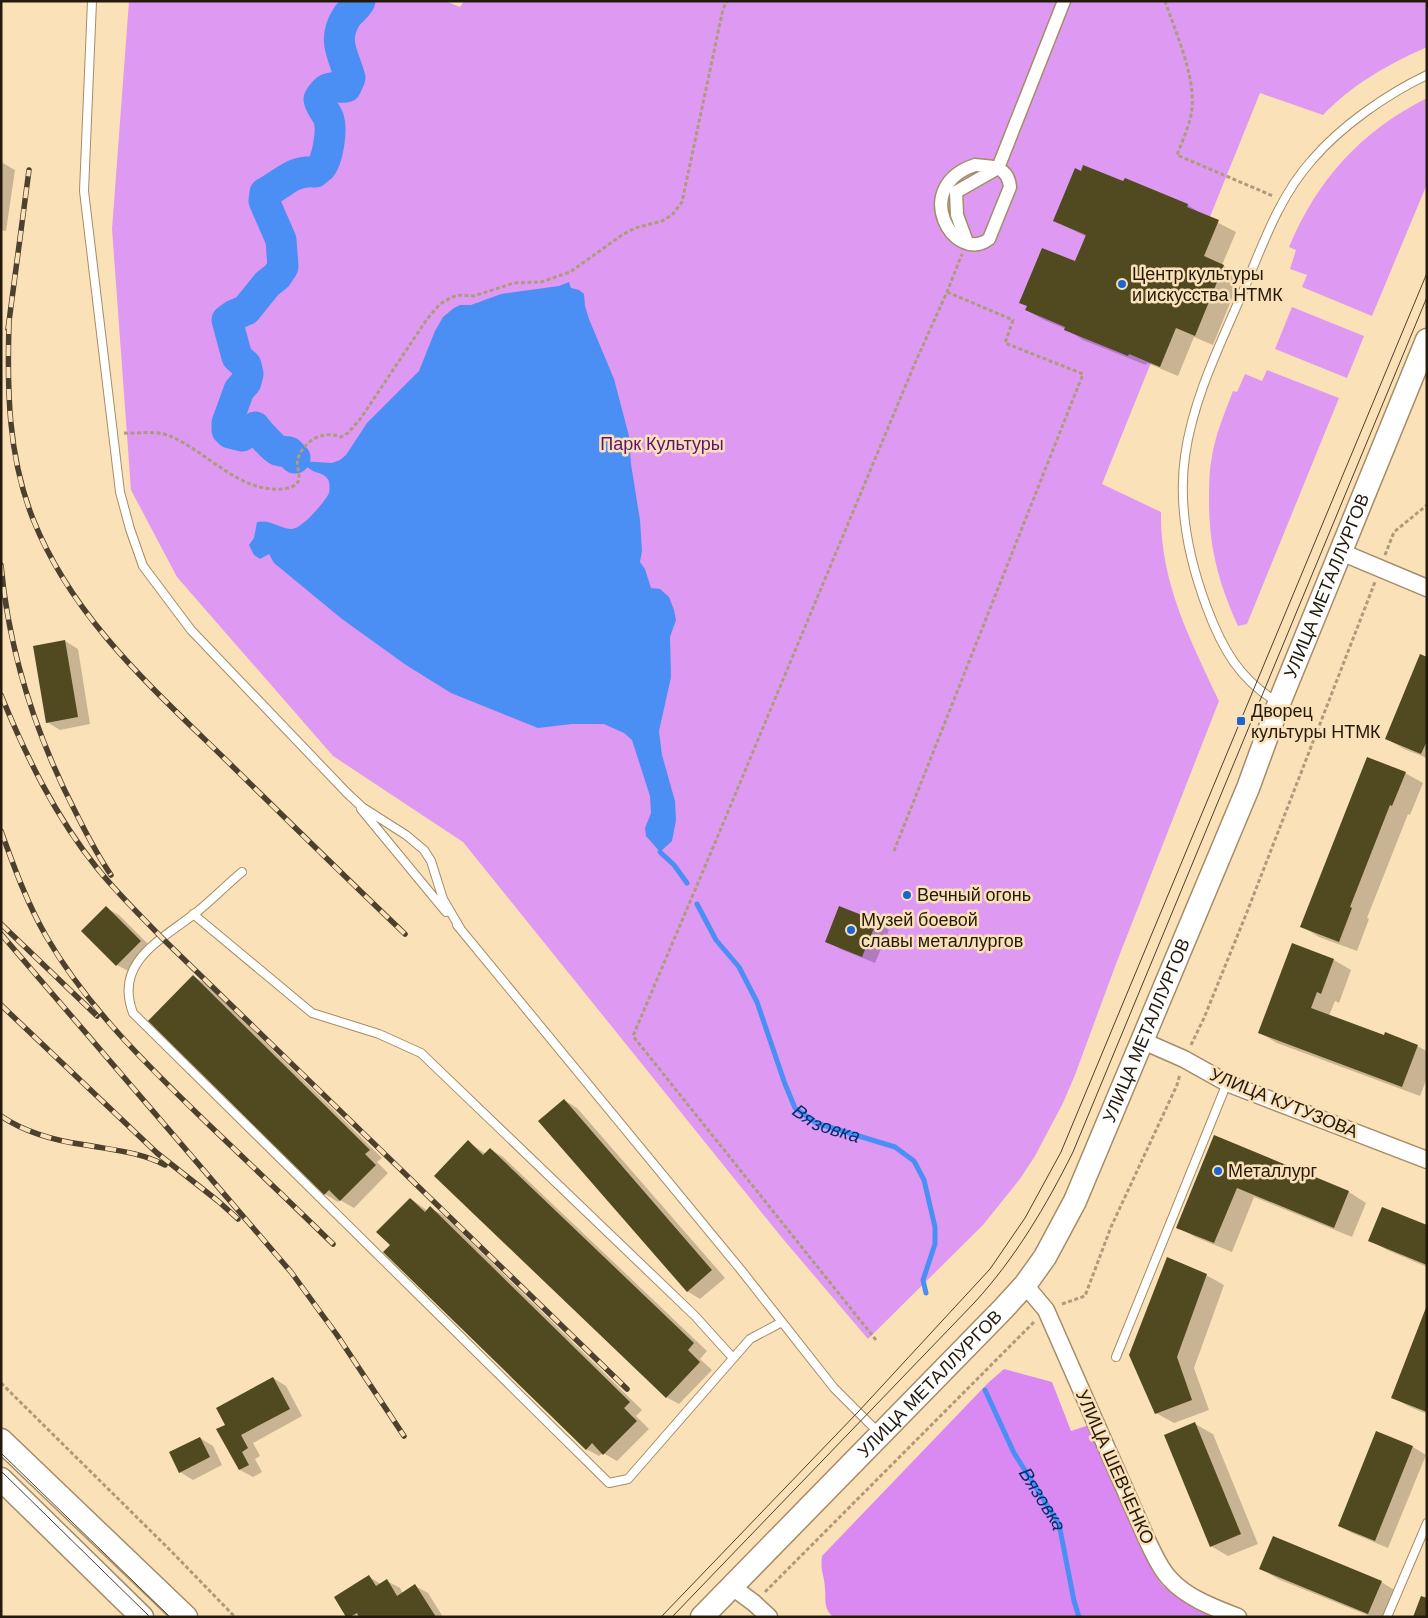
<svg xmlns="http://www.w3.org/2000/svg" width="1428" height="1618" font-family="'DM Sans',sans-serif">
  <rect width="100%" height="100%" fill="#fbe1b8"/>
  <path fill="#de9af2" d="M 129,1 L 445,1 L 460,7 L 464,1 L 1427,1 L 1427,47 C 1387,65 1353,84 1323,115 L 1260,93 L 1102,484 L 1161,512 C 1160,583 1190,639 1219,701 L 1116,964 L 1075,1075 L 1063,1103 L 1035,1156 L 1020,1179 L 983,1225 L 868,1339 L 783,1239 L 463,842 L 333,756 L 177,577 L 131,490 L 112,229 Z
    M 1427,98 L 1427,184 L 1372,316 L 1302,287 L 1307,275 L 1290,269 L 1296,250 L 1289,247 C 1317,180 1361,131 1427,98 Z
    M 1292,307 L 1364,336 L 1347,378 L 1275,349 Z
    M 1267,370 L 1339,398 L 1247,624 L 1238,626 C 1219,584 1209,548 1209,501 C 1209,486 1209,471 1212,456 C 1216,433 1225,412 1233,391 L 1237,392 L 1245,374 L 1262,381 Z"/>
  <path fill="#da89f2" d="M 1004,1369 L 1052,1382 L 1071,1431 L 1089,1425 L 1153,1572 L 1162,1585 L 1176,1596 L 1216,1617 L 834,1617 C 823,1610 826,1598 825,1588 C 824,1574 820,1571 822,1556 L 988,1383 Z"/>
  <path fill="#4b8ff4" d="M 569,282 L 571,288 L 579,290 L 584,294 L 585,306 L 589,319 L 614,379 L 629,436 L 631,464 L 640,520 L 642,551 L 640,562 L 645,569 L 651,588 L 660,589 L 669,597 L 674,610 L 676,620 L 670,637 L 671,677 L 659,731 L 662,755 L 675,801 L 676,820 L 672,841 L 660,852 L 646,836 L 645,828 L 651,813 L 650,796 L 632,740 L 624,733 L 604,724 L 572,724 L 538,728 L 451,693 L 406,665 L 342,619 L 274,563 L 269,554 L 260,559 L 254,555 L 249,545 L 254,538 L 257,522 C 270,519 279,528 291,529 C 301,530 325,502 329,493 C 330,488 330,481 327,478 C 324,474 318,473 313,471 C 308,468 305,465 301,461 L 332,463 L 340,460 L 346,455 L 367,423 L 419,371 L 435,331 L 443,317 L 454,308 L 460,305 L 471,305 L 501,294 L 559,286 Z"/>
  <path fill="#0003" d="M 1,162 L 15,170 L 6,231 L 1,230 Z
    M 1188,205 L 1205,216 L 1236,232 L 1222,265 L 1241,276 L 1213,345 L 1194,337 L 1178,376 L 1147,363 L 1146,365 L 1083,340 L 1066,329 L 1044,320 L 1026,310 L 1028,306 L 1021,303 L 1076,263 L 1087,237 L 1055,221 Z
    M 65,641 L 78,649 L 90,724 L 60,730 L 47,722 Z
    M 1427,659 L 1427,758 L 1404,749 L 1387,739 Z
    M 1405,773 L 1423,783 L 1410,815 L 1408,814 L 1367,918 L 1369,919 L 1357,951 L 1319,937 L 1301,926 Z
    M 106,908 L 119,915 L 153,949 L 130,972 L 117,965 Z
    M 876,922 L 889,930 L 875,963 L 840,949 L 827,941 Z
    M 1334,960 L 1351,970 L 1339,1003 L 1335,1001 L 1329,1016 L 1384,1037 L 1417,1046 L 1427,1051 L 1427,1078 L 1420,1096 L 1277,1043 L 1260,1033 Z
    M 193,976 L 206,984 L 382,1158 L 377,1162 L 388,1173 L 354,1208 L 340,1200 L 338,1202 L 325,1194 L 149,1021 Z
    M 564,1100 L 577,1108 L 725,1278 L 700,1299 L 687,1291 Z
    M 1215,1137 L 1349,1192 L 1366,1203 L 1352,1237 L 1254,1197 L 1232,1252 L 1195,1237 L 1177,1227 Z
    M 468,1142 L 486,1154 L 490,1149 L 503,1157 L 707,1351 L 700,1359 L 712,1370 L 679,1404 L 666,1397 Z
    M 411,1199 L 428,1211 L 430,1208 L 443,1215 L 642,1410 L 636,1416 L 649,1429 L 617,1461 L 603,1453 L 599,1456 L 586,1449 L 391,1245 Z
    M 1427,1227 L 1427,1267 L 1387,1250 L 1370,1240 Z
    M 1206,1275 L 1224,1285 L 1194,1368 L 1209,1410 L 1174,1423 L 1156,1413 Z
    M 1427,1308 L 1427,1414 L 1410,1407 L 1392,1397 Z
    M 273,1378 L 286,1386 L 302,1416 L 253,1443 L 260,1456 L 255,1459 L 262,1472 L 253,1477 L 240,1470 L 227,1425 Z
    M 1195,1424 L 1213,1434 L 1258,1544 L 1228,1556 L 1211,1546 Z
    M 1377,1433 L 1413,1447 L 1426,1455 L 1388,1548 L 1352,1533 L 1339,1526 Z
    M 200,1438 L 213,1446 L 222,1465 L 193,1480 L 180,1472 Z
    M 1261,1569 L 1381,1582 L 1398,1592 L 1388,1617 L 1372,1617 L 1278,1579 Z
    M 369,1577 L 381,1584 L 387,1581 L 400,1588 L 403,1594 L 415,1586 L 428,1593 L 443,1617 L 348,1617 Z"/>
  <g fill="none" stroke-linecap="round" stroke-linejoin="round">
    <g stroke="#4b8ff4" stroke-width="5">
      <path d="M 660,852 L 674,865 L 687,883"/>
      <path id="s1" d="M 697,904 L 716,940 L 739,967 L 757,1002 L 785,1084 L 795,1108 L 816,1123 L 895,1147 L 914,1161 L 924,1180 L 935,1227 L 935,1244 L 923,1280 L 926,1293"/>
      <path id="s2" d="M 985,1390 L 1014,1453 L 1059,1524 L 1074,1601 L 1079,1617"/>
    </g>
    <path stroke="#4b8ff4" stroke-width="31" d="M 295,458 L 289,452 C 285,451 281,452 277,450 C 274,449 257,430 255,427 L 242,436 L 230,433 L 227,430 L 227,423 L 239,390 L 246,382 L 248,374 L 246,365 L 237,357 L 227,320 L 234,315 L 246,310 L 267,284 L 277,276 L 283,267 L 281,240 L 264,201 L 265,193 C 284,183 293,170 315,172 C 316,171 320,168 321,167 C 328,159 332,130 329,120 C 327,112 320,107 319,99 C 327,85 331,88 346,87 L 350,78 C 344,55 331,41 347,16 C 351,11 357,7 360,1"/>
  </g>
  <path fill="#51491f" d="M 1083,165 L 1123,181 L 1125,178 L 1188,204 L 1187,207 L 1219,220 L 1204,256 L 1224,265 L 1195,336 L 1176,328 L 1160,367 L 1129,354 L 1128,356 L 1064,330 L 1065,327 L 1025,310 L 1027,306 L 1019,303 L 1042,248 L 1075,261 L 1086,235 L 1053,221 L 1075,168 L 1081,171 Z
    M 65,640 L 78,717 L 46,723 L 33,646 Z
    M 1420,654 L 1427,657 L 1427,741 L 1421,754 L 1385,739 Z
    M 1367,757 L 1406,772 L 1392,806 L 1390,805 L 1350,907 L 1352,908 L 1339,942 L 1300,927 Z
    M 106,906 L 141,941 L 116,966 L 81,931 Z
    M 839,906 L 877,921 L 862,957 L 825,942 Z
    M 1292,943 L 1334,959 L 1321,994 L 1317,992 L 1311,1008 L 1384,1035 L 1385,1032 L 1418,1045 L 1402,1087 L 1258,1033 Z
    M 193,975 L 370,1150 L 365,1154 L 376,1165 L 340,1201 L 329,1190 L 324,1195 L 148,1021 Z
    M 564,1099 L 712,1270 L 687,1292 L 538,1121 Z
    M 1214,1135 L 1349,1191 L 1334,1228 L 1237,1188 L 1214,1243 L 1176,1228 Z
    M 468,1140 L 483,1155 L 490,1148 L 694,1343 L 688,1350 L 700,1362 L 666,1398 L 434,1176 Z
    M 410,1198 L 425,1212 L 430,1206 L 630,1402 L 624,1408 L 637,1421 L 603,1455 L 592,1443 L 586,1450 L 383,1252 L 390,1245 L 376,1232 Z
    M 1382,1207 L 1427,1225 L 1427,1265 L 1368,1241 Z
    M 1167,1257 L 1207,1274 L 1177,1357 L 1192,1400 L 1155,1414 L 1129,1355 Z
    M 1427,1305 L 1427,1412 L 1391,1398 Z
    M 273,1377 L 290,1409 L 241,1435 L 248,1448 L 242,1452 L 249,1465 L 239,1470 L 216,1429 L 225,1425 L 216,1408 Z
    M 1195,1422 L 1241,1534 L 1210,1547 L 1164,1435 Z
    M 1376,1431 L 1413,1446 L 1375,1541 L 1338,1526 Z
    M 200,1437 L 210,1457 L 179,1473 L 169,1452 Z
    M 1273,1536 L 1382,1581 L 1368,1614 L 1259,1569 Z
    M 369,1575 L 376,1586 L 387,1579 L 397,1596 L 415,1584 L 436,1617 L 359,1617 L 357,1613 L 350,1617 L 346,1617 L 334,1597 Z
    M 1421,1596 L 1427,1598 L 1427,1617 L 1413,1617 Z"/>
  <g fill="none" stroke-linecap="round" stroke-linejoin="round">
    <defs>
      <path id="service" d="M 92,1 L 84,191 L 120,492 L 130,529 L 143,566 L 191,630 L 347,793 L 362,807 L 406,835 L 424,850 L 431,861 L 443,899 L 460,928
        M 1277,702 C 1239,679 1222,648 1207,608 C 1189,560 1178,506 1185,456 C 1193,398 1221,343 1244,289 C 1263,244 1279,197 1312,160 C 1341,126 1387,94 1427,75
        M 361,809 L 446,912
        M 242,872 C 225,886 210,902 193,915 C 159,941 114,963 133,1013 L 609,1483 L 628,1479 L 750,1339 L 782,1322
        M 193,914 L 312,1013 L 379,1034 L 421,1053 L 695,1316 L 733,1358
        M 457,925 L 741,1270 L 834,1388 L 879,1433
        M 1116,1357 L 1227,1083
        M 1387,1617 L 1427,1523"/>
      <path id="pedestrian" d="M 975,165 C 992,166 1008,166 1010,187 L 989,239 C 954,265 909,187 975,165 Z
        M 967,242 L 957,215 L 956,192 L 998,168 L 1064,1"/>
      <path id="minor" d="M 1341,552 L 1427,588
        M 1143,1041 L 1184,1059 L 1227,1083 L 1427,1160
        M 1025,1285 L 1046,1310 L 1148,1542 C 1154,1554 1160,1569 1170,1579 C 1187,1598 1215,1608 1238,1617
        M 731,1586 L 754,1603 L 769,1617"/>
      <g id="secondary">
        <path d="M 1,1440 L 186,1617"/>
        <path d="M 1,1479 L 142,1617"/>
        <path id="s3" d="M 702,1617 L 1003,1309 L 1025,1285 L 1045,1257 L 1075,1201 L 1248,788 L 1279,703 L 1427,340"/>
      </g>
    </defs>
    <use href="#service" stroke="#a58c66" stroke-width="10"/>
    <use href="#pedestrian" stroke="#a58c66" stroke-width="15"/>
    <use href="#minor" stroke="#a58c66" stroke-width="19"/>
    <use href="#secondary" stroke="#a58c66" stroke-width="25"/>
    <path stroke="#af9a7b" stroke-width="3" stroke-dasharray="4 2.5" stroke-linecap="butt" d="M 1165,1 C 1176,34 1198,81 1191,115 C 1188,129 1182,142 1177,155 L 1273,196
      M 124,433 C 138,434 157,430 170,436 C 206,451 240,493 282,489 C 310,486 294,470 298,458 C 305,440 323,430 341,437 L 348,433 L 361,418 L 427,319 L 440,304 L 452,297 L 461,295 L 474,296 L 514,283 L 541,282 L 570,272 L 622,235 L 635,228 L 662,221 L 672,215 L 682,202 L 723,9 L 727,1
      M 1385,555 L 1394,532 L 1427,505
      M 894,851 L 1083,374 L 1005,343 L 1013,320 L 947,292
      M 1191,1045 L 1204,1018 L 1247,912 L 1375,582
      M 1062,1304 L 1085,1296 L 1111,1227 L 1177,1085 L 1180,1074
      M 876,1340 L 633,1036 L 717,838 L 915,363 L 947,292 L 962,254
      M 1,1383 L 171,1551 L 235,1617
      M 765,1592 L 1034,1322"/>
    <use href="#service" stroke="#fff" stroke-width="8"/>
    <use href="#pedestrian" stroke="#fff" stroke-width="12"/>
    <use href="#minor" stroke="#fff" stroke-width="16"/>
    <use href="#secondary" stroke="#fff" stroke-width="22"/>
    <path stroke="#4d402c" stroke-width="1" d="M 1,1453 L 170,1617
      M 1,1471 L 150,1617
      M 661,1617 L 858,1412 L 990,1269 L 1025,1218 L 1061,1152 L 1427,273
      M 672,1617 L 975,1302 C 1016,1257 1046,1206 1073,1152 L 1427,297"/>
    <defs>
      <path id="rail" d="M 9,323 C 7,390 8,456 33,519 C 72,617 150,686 224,758 C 284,817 344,876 405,934
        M 8,329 L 29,170
        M 1,565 C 9,653 36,736 77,815 C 87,835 98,856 111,875
        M 1,695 C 26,756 55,816 97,868 C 117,893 140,915 162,938 L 627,1389
        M 1,831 C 14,867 27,903 46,936 C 87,1007 148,1066 207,1123 C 249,1163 291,1203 333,1244
        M 1,924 L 97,1016
        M 1,934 L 291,1272 L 337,1335 L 404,1436
        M 1,1005 L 157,1153 L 218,1201 L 238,1219
        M 1,1116 C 26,1133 57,1141 86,1145 C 113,1150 140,1152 165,1165"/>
    </defs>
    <use href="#rail" stroke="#4d402c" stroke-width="5.5"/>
    <use href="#rail" stroke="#fbe1b8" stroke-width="4" stroke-dasharray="11" stroke-linecap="butt"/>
  </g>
  <g fill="#1966d1" stroke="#fbe1b8" stroke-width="2">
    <circle cx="1122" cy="284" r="5"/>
    <rect x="1236" y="716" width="10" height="10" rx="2.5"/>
    <circle cx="907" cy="895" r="5"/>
    <circle cx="851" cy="930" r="5"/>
    <circle cx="1218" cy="1171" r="5"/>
  </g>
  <g text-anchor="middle" stroke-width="5" stroke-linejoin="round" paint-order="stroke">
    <g font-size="18" fill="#241a0b" stroke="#fbe1b8" text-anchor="start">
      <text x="1132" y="280">Центр культуры<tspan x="1132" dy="21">и искусства НТМК</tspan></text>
      <text x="1251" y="717">Дворец<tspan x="1251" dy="21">культуры НТМК</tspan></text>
      <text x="917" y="901">Вечный огонь</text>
      <text x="861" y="926">Музей боевой<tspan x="861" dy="21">славы металлургов</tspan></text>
      <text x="1228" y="1177">Металлург</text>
    </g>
    <g font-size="18" fill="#5f1272" stroke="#fbe1b8">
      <text x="662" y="450">Парк Культуры</text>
    </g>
    <g font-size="18" fill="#241a0b" stroke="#fbe1b8">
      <text dy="6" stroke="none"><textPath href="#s3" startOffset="1226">УЛИЦА МЕТАЛЛУРГОВ</textPath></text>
      <text dy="6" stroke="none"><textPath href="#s3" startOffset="746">УЛИЦА МЕТАЛЛУРГОВ</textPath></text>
      <text transform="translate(1284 1103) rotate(22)" y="6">УЛИЦА КУТУЗОВА</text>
      <text dy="6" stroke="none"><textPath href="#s3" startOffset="326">УЛИЦА МЕТАЛЛУРГОВ</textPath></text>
      <text transform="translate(1115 1467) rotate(66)" y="6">УЛИЦА ШЕВЧЕНКО</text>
    </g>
    <g font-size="19" font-style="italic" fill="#012f6d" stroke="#fbe1b8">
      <text dy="7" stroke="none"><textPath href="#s1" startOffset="264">Вязовка</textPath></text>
      <text dy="7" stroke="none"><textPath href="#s2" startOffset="124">Вязовка</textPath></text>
    </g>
  </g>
  <rect width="1428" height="1618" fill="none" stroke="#241a0b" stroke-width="5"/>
</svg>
